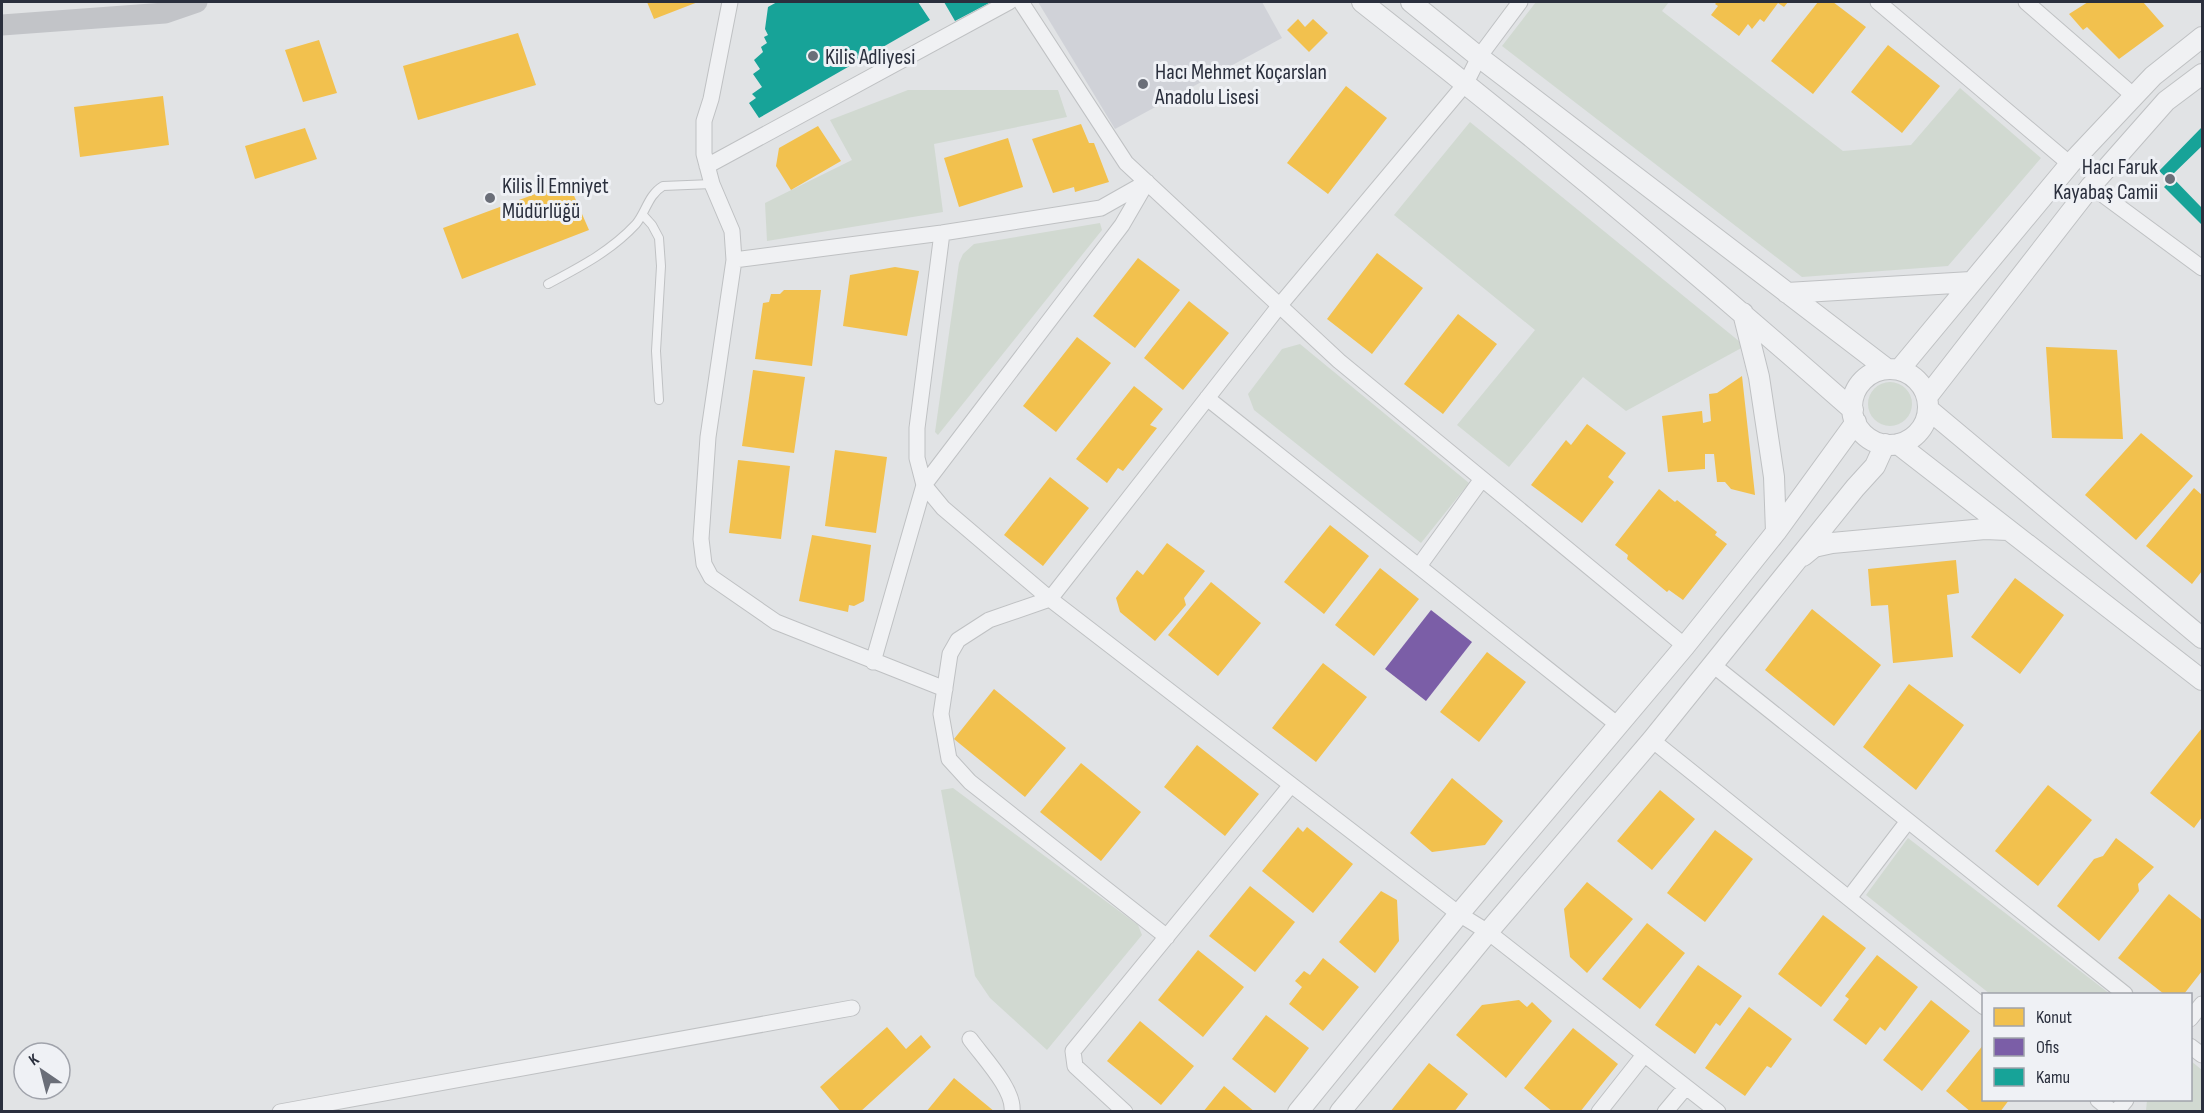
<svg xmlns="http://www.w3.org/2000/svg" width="2204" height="1113" font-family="'Sofia Sans Condensed',sans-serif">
  <rect width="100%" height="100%" fill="#e1e3e5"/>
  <path fill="#d0d2d8" d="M 1038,2 L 1262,2 L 1282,38 L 1115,129 Z"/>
  <path fill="#d1d9d1" d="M 1536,2 L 1669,2 L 1662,11 L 1843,151 L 1911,145 L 1960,88 L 2041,158 L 1948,266 L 1802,277 L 1502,46 Z
    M 908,90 L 1058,90 L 1067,117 L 934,144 L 943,212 L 767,241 L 765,203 L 852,160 L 830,120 Z
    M 1470,122 L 1745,346 L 1626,411 L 1583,377 L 1509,467 L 1457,425 L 1535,330 L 1394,215 Z
    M 1100,223 L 1102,230 L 938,435 L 935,432 L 959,263 L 963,254 L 974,244 Z
    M 1300,344 L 1469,483 L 1421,543 L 1254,410 L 1248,394 L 1282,349 Z
    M1868 404a22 22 0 1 1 44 0a22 22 0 1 1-44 0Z
    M 953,788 L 1138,925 L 1142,935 L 1047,1050 L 990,998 L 975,976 L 941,790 Z
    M 1908,838 L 2110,994 L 1990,994 L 1866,895 Z
    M 2191,1061 L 2202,1070 L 2202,1111 L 2146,1111 L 2147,1100 L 2190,1100 Z"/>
  <path fill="#f2c14e" d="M 647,2 L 698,2 L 654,19 Z
    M 1717,2 L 1788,2 L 1784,7 L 1778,3 L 1764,22 L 1760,19 L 1752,29 L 1748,24 L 1739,36 L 1711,15 L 1718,6 L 1715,4 Z
    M 1818,2 L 1833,2 L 1866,27 L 1813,94 L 1771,61 Z
    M 2088,2 L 2143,2 L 2164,26 L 2119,59 L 2087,27 L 2083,30 L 2069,14 Z
    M 1298,19 L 1305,27 L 1313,19 L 1328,33 L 1309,52 L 1287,30 Z
    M 518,33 L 536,85 L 418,120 L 403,66 Z
    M 319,40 L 337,93 L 303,102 L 285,50 Z
    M 1888,45 L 1940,86 L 1902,133 L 1851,92 Z
    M 1346,86 L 1387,118 L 1328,194 L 1287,163 Z
    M 163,96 L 169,145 L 80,157 L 74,107 Z
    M 1081,124 L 1089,143 L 1094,143 L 1109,182 L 1075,192 L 1074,187 L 1053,193 L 1032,139 Z
    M 818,126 L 841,161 L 791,190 L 776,166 L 779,148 Z
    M 305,128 L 317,159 L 255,179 L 245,146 Z
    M 1008,138 L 1023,187 L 959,207 L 944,158 Z
    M 568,182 L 589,230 L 462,279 L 443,228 Z
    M 1377,253 L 1423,288 L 1372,354 L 1327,319 Z
    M 1138,258 L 1180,290 L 1135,348 L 1093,316 Z
    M 895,267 L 919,271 L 907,336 L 843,326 L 850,275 Z
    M 784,290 L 821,290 L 812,366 L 755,359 L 763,303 L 769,302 L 771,294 L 780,294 Z
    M 1189,301 L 1229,333 L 1183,390 L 1144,358 Z
    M 1458,314 L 1497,344 L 1443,414 L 1404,384 Z
    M 1077,337 L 1111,363 L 1056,432 L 1023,406 Z
    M 2046,347 L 2117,350 L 2123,439 L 2052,438 Z
    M 753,370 L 805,377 L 794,453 L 742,446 Z
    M 1742,376 L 1755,495 L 1731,489 L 1725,482 L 1717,482 L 1714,454 L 1705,454 L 1705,469 L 1668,472 L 1662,416 L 1702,411 L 1703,423 L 1711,421 L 1709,394 L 1717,393 Z
    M 1134,386 L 1163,409 L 1150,425 L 1157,428 L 1123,471 L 1118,468 L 1107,483 L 1076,459 Z
    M 1587,424 L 1626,453 L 1608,477 L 1614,482 L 1582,523 L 1531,485 L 1566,440 L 1571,445 Z
    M 2141,433 L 2193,476 L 2136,540 L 2085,495 Z
    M 835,450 L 887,457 L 876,533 L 825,526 Z
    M 738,460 L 790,466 L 781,539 L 729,533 Z
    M 1050,477 L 1089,508 L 1043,566 L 1004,535 Z
    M 2194,488 L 2202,495 L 2202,571 L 2192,584 L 2146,546 Z
    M 1659,489 L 1675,502 L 1677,500 L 1717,532 L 1715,535 L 1727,544 L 1683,600 L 1669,590 L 1667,592 L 1627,559 L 1628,555 L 1615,545 Z
    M 1330,525 L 1369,556 L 1324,614 L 1284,582 Z
    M 812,535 L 871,545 L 864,601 L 854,606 L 849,605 L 848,612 L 799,601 Z
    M 1167,543 L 1205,571 L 1184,598 L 1186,605 L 1155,641 L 1120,612 L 1116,598 L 1137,570 L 1143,575 Z
    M 1956,560 L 1959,593 L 1947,595 L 1953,657 L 1893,663 L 1888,605 L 1871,606 L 1868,569 Z
    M 1380,568 L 1419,599 L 1374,656 L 1335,625 Z
    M 2015,578 L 2064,615 L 2020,674 L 1971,637 Z
    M 1211,582 L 1261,623 L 1218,676 L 1168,635 Z
    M 1812,609 L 1881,665 L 1834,726 L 1765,670 Z
    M 1487,652 L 1526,682 L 1479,742 L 1440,712 Z
    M 1323,663 L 1367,697 L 1316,762 L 1272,728 Z
    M 1909,684 L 1964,725 L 1916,790 L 1863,747 Z
    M 994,689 L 1066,748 L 1025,797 L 954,739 Z
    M 2202,728 L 2202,817 L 2194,828 L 2150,793 Z
    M 1197,745 L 1259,794 L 1225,836 L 1164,787 Z
    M 1081,763 L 1141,812 L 1101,861 L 1040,812 Z
    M 1452,778 L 1503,821 L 1485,845 L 1432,852 L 1410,833 Z
    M 2048,785 L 2092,820 L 2038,886 L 1995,851 Z
    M 1660,790 L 1695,819 L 1652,870 L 1617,841 Z
    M 1298,827 L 1303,832 L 1307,827 L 1353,864 L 1313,913 L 1262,871 Z
    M 1715,830 L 1753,859 L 1705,922 L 1667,893 Z
    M 2116,838 L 2154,867 L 2138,884 L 2139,891 L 2099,941 L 2057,906 L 2094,859 L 2103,856 Z
    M 1587,882 L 1633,919 L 1587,973 L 1570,957 L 1564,909 Z
    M 1250,886 L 1295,922 L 1255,972 L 1209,936 Z
    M 1381,891 L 1397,900 L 1399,941 L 1375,973 L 1339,942 Z
    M 2169,894 L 2202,920 L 2202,971 L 2184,994 L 2164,994 L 2118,958 Z
    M 1823,915 L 1866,948 L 1821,1007 L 1778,974 Z
    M 1647,923 L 1685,953 L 1640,1009 L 1602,979 Z
    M 1198,950 L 1244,987 L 1203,1037 L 1158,1000 Z
    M 1877,955 L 1918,987 L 1885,1031 L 1880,1027 L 1866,1045 L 1833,1020 L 1849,999 L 1845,996 Z
    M 1323,958 L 1359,987 L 1323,1031 L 1289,1004 L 1302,987 L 1295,981 L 1304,971 L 1310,975 Z
    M 1698,965 L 1742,996 L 1720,1026 L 1716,1023 L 1695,1054 L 1655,1025 Z
    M 1519,1000 L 1527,1007 L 1532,1002 L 1552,1021 L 1506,1078 L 1456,1035 L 1482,1005 Z
    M 1931,1000 L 1970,1031 L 1922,1091 L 1883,1060 Z
    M 1749,1007 L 1792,1039 L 1771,1068 L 1767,1066 L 1745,1096 L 1705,1068 Z
    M 1266,1015 L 1309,1048 L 1275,1093 L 1232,1059 Z
    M 1140,1021 L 1194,1066 L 1161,1105 L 1107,1061 Z
    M 887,1027 L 906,1049 L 921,1035 L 931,1047 L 860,1112 L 841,1112 L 820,1087 Z
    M 1573,1028 L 1618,1064 L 1580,1112 L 1553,1112 L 1524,1088 Z
    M 1984,1044 L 1984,1100 L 2009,1100 L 2000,1112 L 1971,1112 L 1946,1091 Z
    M 1429,1063 L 1468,1094 L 1454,1112 L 1390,1112 Z
    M 954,1078 L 995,1112 L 926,1112 Z
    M 1224,1086 L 1255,1112 L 1203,1112 Z"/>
  <path fill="#7b5ea7" d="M 1431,610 L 1472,642 L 1426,701 L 1385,669 Z"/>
  <path fill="#17a398" d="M 777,2 L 918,2 L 930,20 L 759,118 L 749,103 L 756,98 L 752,94 L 762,87 L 753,74 L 760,69 L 754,60 L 763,52 L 761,47 L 767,43 L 764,37 L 768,35 L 765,29 L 768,7 Z
    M 944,2 L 991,2 L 955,21 Z
    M 2202,127 L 2202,146 L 2171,176 L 2202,208 L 2202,225 L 2164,187 L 2170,181 L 2159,171 Z"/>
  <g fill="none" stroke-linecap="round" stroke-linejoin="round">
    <defs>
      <path id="service" d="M 643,215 L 652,225 L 659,238 L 661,266 L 656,351 L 659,400
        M 548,284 C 580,267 611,251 636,224 C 646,212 648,195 663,186 L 712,184"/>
      <path id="minor" d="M 730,2 L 711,99 L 704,121 L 704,154 L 712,184 L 732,231 L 734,260 L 708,437 L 701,539 L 704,564 L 711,577 L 776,622 L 945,689
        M 1021,2 L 1126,163 L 1339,361 L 1685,646
        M 1878,2 L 2070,164
        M 2026,2 L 2134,96
        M 707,166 L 1009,2
        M 2091,186 L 2202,268
        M 942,233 L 917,428 L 917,458 L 924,485 L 943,508 L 1050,599 L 1459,914 L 1488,932 L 1718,1112
        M 734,260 L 942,233 L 1101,208 L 1147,182
        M 1207,398 L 1618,725
        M 1419,566 L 1482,479
        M 873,662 L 924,485 L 1122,225 L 1147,182
        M 1713,665 L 2125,994
        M 1652,740 L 1984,1007
        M 1849,898 L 1908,821
        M 1167,937 L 970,782 L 949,759 L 941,714 L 950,654 L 958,640 L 989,620 L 1050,599 L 1280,305 L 1466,83 L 1479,57 L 1520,2
        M 2190,1019 L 2202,1004
        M 970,1039 C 983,1057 1015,1090 1012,1112
        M 2190,1046 L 2202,1055
        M 2098,1100 L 2113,1112
        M 280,1112 L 852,1008
        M 1125,1112 L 1075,1066 L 1073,1051 L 1291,785
        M 1599,1112 L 1644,1055
        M 1665,1112 L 1686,1087
        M 2116,1112 L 2126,1100"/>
      <path id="tertiary" d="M 1362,2 C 1530,133 1693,269 1853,410
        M 1411,2 L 1479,57 L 1887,369
        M 1787,293 L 1971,282
        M 1743,313 L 1759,377 L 1774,477 L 1776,532
        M1852 407a38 38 0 1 1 76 0a38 38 0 1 1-76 0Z
        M 1899,370 L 2070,164 L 2153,76 L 2202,37
        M 1927,397 L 2091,186 L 2166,101 L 2202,74
        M 1928,409 L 2202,638
        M 1898,444 L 2202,680
        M 1803,556 L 1814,547 L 1832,543 L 1985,529 L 2008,530
        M 1298,1112 L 1459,914 L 1685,646 L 1776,532 L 1856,422
        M 1340,1112 L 1488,932 L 1652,740 L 1855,488 L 1875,466 L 1885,444"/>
    </defs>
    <use href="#service" stroke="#bfc1c3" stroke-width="10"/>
    <use href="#minor" stroke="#bfc1c3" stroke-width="17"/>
    <use href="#tertiary" stroke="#bfc1c3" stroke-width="22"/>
    <use href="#service" stroke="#f0f1f3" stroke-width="8"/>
    <use href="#minor" stroke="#f0f1f3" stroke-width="15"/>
    <use href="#tertiary" stroke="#f0f1f3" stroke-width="20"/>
    <path stroke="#c2c4c8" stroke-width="21" d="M 2,25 L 165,13 L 197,2"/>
  </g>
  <g fill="#6a6e78" stroke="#eff1f5" stroke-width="2">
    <circle cx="813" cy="56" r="6"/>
    <circle cx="1143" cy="84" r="6"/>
    <circle cx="2170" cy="179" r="6"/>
    <circle cx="490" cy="198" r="6"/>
  </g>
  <g text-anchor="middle" stroke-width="6" stroke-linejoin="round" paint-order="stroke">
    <g font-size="22" fill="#2a2f3d" stroke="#eff1f5" text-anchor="start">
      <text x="825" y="64">Kilis Adliyesi</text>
      <text x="1155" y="79">Hacı Mehmet Koçarslan<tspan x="1155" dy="25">Anadolu Lisesi</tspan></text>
      <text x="2158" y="174" text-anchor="end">Hacı Faruk<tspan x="2158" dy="25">Kayabaş Camii</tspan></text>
      <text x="502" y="193">Kilis İl Emniyet<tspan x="502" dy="25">Müdürlüğü</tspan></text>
    </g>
  </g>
  <rect width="2204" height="1113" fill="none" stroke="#2a2f3d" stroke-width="6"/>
  <rect x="1982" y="993" width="210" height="108" fill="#eff1f5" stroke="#a0a3ab" stroke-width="1.5"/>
  <rect x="1994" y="1008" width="30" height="18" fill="#f2c14e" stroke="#a0a3ab" stroke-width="1.5"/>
  <text x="2036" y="1023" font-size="18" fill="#2a2f3d">Konut</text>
  <rect x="1994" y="1038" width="30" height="18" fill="#7b5ea7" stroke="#a0a3ab" stroke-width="1.5"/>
  <text x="2036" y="1053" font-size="18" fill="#2a2f3d">Ofis</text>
  <rect x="1994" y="1068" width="30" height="18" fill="#17a398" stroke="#a0a3ab" stroke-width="1.5"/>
  <text x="2036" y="1083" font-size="18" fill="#2a2f3d">Kamu</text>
  <g transform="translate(42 1071) rotate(325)"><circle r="28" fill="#eff1f5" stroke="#a0a3ab" stroke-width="1.5"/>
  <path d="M0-4.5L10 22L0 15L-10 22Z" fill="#6a6e78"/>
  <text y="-9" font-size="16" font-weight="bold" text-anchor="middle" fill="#2a2f3d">K</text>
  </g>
</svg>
